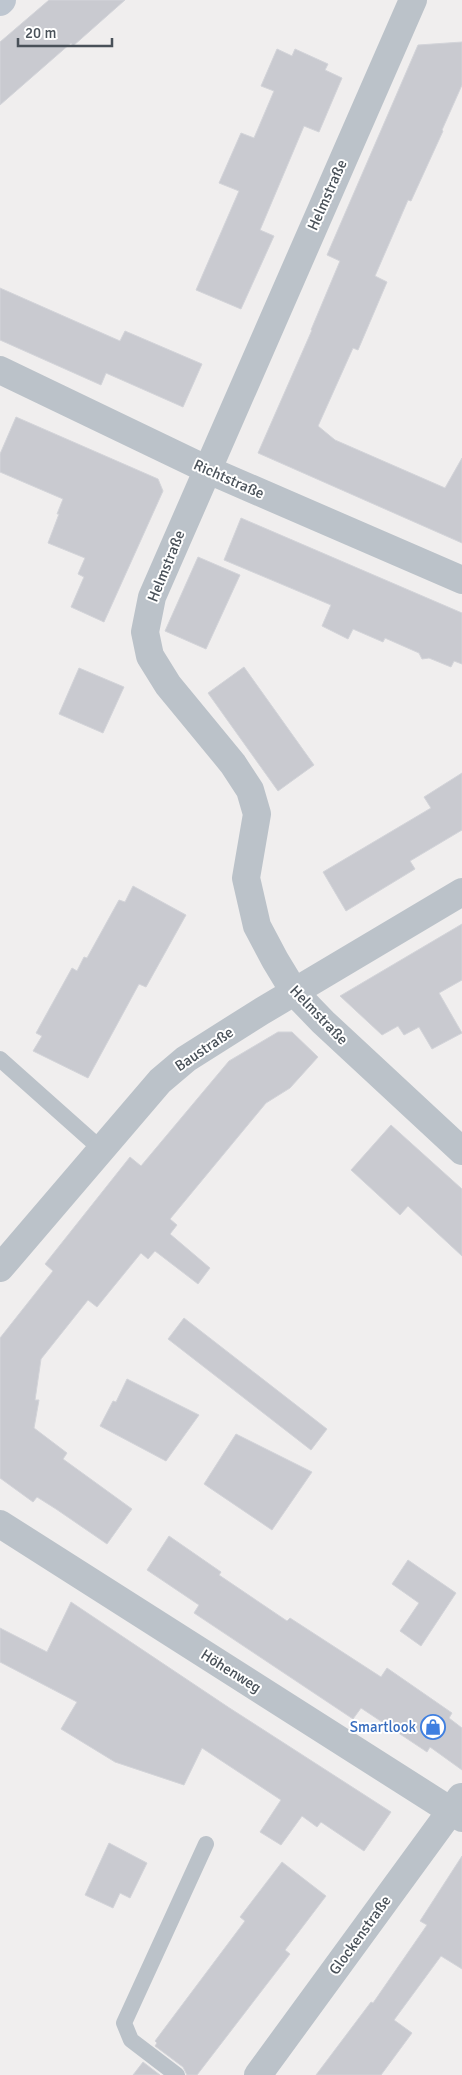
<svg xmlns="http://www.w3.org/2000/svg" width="462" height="2075" font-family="Signika,sans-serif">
  <rect width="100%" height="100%" fill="#f0eeee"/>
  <path fill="#c9cad0" stroke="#d3d4d9" d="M 49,0 L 125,0 L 73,46 L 71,43 L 0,105 L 0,42 Z
    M 462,42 L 462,85 L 442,130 L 443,131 L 411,201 L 408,200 L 375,276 L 387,282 L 358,350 L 353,348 L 318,426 L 335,440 L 445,488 L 462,458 L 462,543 L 258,453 L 312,330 L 311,330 L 340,261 L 327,255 L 418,45 Z
    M 277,49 L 292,56 L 295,49 L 328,64 L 325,70 L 342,78 L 319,132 L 304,126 L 260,230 L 274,236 L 241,309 L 196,290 L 239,191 L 219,183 L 241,133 L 254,138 L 274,91 L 261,86 Z
    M 0,288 L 120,341 L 125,331 L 202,364 L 183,407 L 106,373 L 101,385 L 0,340 Z
    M 16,417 L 158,479 L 163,491 L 104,622 L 71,607 L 84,577 L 78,574 L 85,558 L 48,543 L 59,514 L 57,514 L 63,499 L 0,472 L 0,454 Z
    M 241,518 L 462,613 L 462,664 L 454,661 L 451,667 L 429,658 L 422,659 L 419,653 L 385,638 L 383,642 L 353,629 L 348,639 L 322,626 L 331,605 L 224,560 Z
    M 198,557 L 240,575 L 206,649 L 165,631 Z
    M 244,667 L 314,765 L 278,791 L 208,693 Z
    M 79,668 L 124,687 L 103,733 L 59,714 Z
    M 462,773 L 462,830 L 410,861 L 415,869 L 346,911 L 323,872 L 431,808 L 424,797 Z
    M 133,886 L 186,915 L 146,987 L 139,984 L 88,1078 L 33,1051 L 42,1036 L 36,1033 L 72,968 L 77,971 L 84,957 L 87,958 L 119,900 L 125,902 Z
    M 462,924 L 462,980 L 439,993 L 462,1033 L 432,1049 L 419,1027 L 404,1035 L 398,1026 L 382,1035 L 340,996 Z
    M 278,1032 L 292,1032 L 318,1057 L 290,1088 L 266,1103 L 170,1219 L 177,1225 L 170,1234 L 210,1268 L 198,1284 L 155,1251 L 148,1259 L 141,1253 L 97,1307 L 88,1300 L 41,1359 L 35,1400 L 39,1400 L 34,1428 L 67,1453 L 63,1459 L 132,1509 L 107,1544 L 56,1509 L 37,1497 L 33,1502 L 0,1478 L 0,1338 L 53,1271 L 45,1264 L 130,1157 L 141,1166 L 229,1061 Z
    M 391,1125 L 462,1189 L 462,1256 L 408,1206 L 400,1215 L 351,1170 Z
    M 184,1318 L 327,1429 L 311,1450 L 168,1339 Z
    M 127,1379 L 199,1415 L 166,1461 L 100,1426 L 113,1401 L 116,1402 Z
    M 236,1434 L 312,1472 L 272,1530 L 204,1484 Z
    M 169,1536 L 221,1572 L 219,1575 L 287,1621 L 290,1618 L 381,1677 L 387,1668 L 452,1713 L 449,1718 L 462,1728 L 462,1770 L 430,1747 L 427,1752 L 361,1708 L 353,1719 L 194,1613 L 199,1605 L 147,1570 Z
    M 408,1560 L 456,1593 L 421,1646 L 400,1631 L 419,1603 L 392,1584 Z
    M 71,1602 L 228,1707 L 391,1812 L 364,1851 L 321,1822 L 317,1827 L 302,1816 L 281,1845 L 260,1832 L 281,1800 L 202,1748 L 184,1785 L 115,1762 L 61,1729 L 77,1702 L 0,1662 L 0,1628 L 47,1652 Z
    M 109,1843 L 147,1863 L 130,1898 L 120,1893 L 113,1908 L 85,1895 Z
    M 462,1856 L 462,1969 L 441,1956 L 394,2020 L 412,2033 L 381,2075 L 316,2075 L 371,2002 L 373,2003 L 427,1925 L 420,1921 Z
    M 282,1862 L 326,1896 L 285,1950 L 290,1954 L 197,2075 L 187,2075 L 183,2067 L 155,2046 L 157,2043 L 155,2041 L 245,1921 L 240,1917 Z
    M 143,2062 L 160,2075 L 133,2075 Z"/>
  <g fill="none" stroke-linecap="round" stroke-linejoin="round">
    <path stroke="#bbc2c9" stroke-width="16" d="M 0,1059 L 101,1149
      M 177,2075 L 131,2040 L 124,2023 L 206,1844"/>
    <path stroke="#bbc2c9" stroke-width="28" d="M 413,0 L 152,597 L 145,632 L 150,656 L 168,685 L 233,764 L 250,790 L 257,814 L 246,878 L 257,926 L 275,960 L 295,993 L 323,1022 L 462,1151
      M 0,370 L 206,469 L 462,580
      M 0,1268 L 160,1081 L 186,1059 L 262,1011 L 462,892
      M 0,1524 L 462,1818
      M 258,2075 L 461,1797"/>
    <path stroke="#bec6d0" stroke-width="28" d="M 0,2 L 2,0"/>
  </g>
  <defs>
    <symbol id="shop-ring" viewBox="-11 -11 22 22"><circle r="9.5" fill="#fff" stroke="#3f7fe0" stroke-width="1.5"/><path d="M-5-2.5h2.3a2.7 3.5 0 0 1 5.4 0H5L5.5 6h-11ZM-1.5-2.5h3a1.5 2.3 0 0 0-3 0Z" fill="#3f7fe0"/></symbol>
  </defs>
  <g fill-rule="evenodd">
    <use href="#shop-ring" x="419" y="1713" width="28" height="28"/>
  </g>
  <g text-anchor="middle" stroke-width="4" stroke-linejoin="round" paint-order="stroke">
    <g font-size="15" fill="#495159" stroke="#fff">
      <text transform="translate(327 195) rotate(-66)" y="5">Helmstraße</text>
      <text transform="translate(229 479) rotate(24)" y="5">Richtstraße</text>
      <text transform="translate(166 566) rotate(-68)" y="5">Helmstraße</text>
      <text transform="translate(319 1015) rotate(46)" y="5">Helmstraße</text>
      <text transform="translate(204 1049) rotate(-34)" y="5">Baustraße</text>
      <text transform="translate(231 1671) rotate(32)" y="5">Höhenweg</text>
      <text transform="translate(360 1935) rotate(-54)" y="5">Glockenstraße</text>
    </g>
    <g font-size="15" fill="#366cbe" stroke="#fff" text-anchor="end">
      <text x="416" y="1732">Smartlook</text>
    </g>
  </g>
  <path d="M18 38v8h94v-8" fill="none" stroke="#495159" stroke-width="2.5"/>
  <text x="25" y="38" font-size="15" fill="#495159" stroke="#ffffff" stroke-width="4" paint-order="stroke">20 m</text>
</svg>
